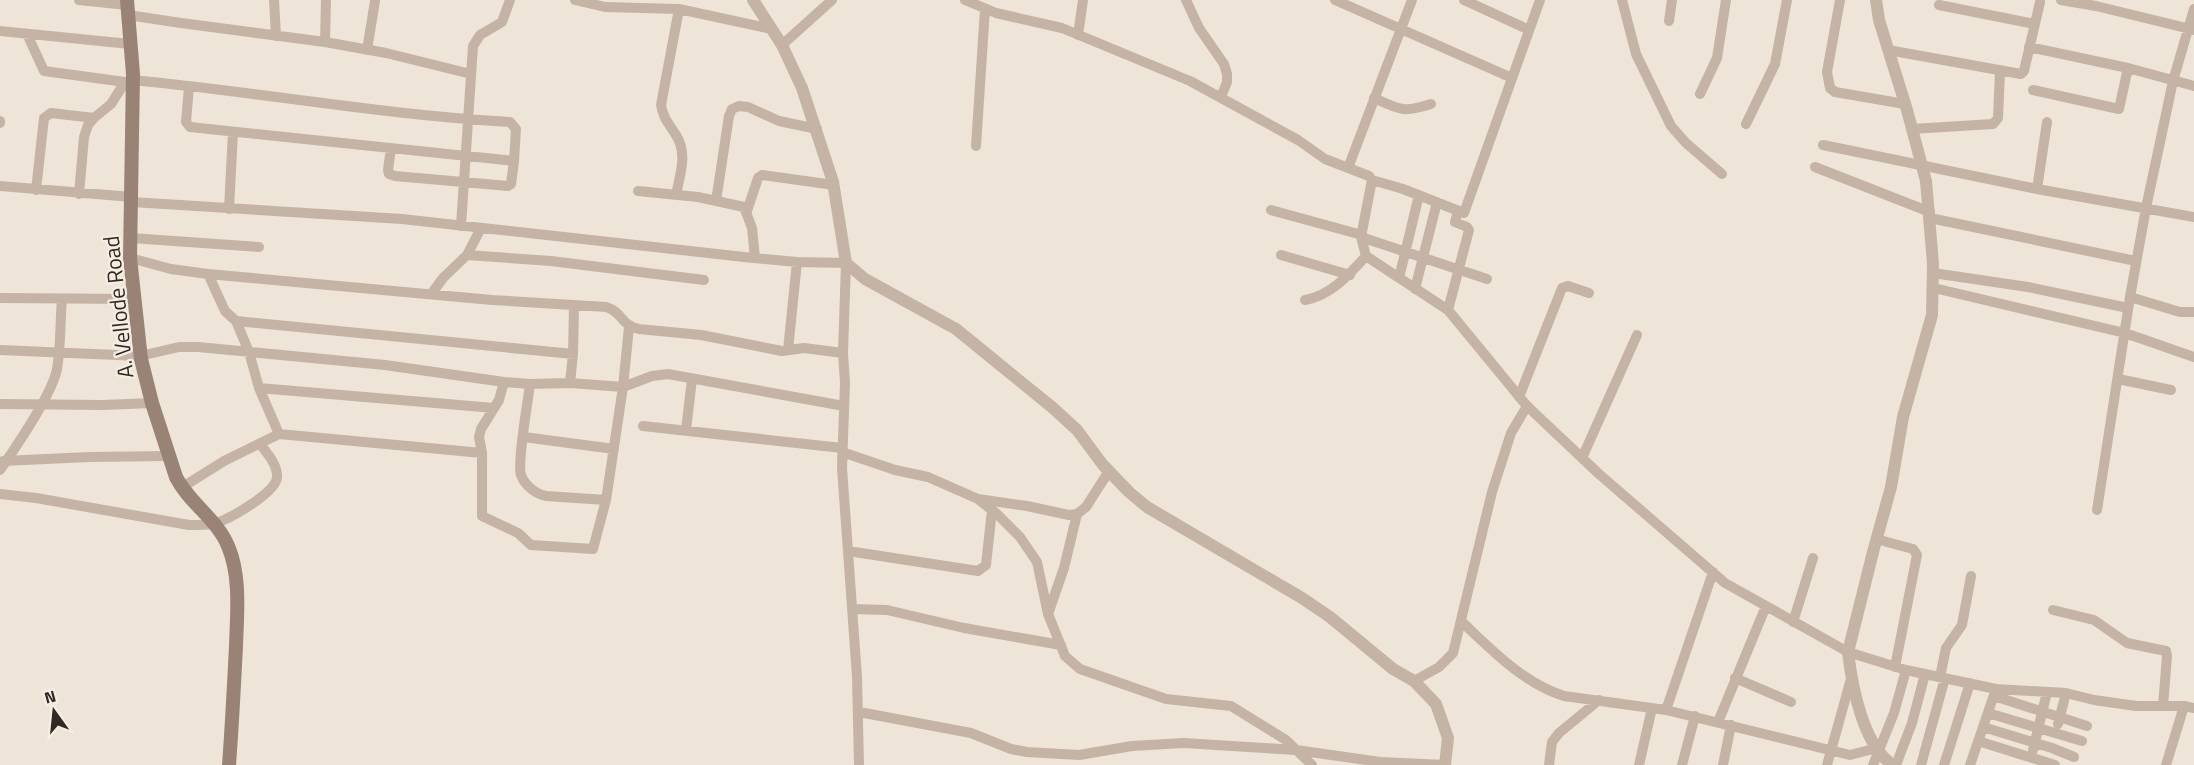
<svg xmlns="http://www.w3.org/2000/svg" width="2194" height="765" font-family="'Titillium Web',sans-serif">
  <rect width="100%" height="100%" fill="#efe4d8"/>
  <g fill="none" stroke-linecap="round" stroke-linejoin="round">
    <path stroke="#c5b4a5" stroke-width="10" d="M 79,0 L 127,5
      M 274,0 L 276,36
      M 575,0 L 605,7 L 679,9 L 772,29
      M 965,0 L 996,13 L 1062,28 L 1190,81 L 1298,140 L 1325,159 L 1369,176 L 1372,180 L 1361,237 L 1366,256 L 1448,310 L 1527,406 L 1599,474 L 1725,583 L 1848,652 L 1906,670 L 1996,689 L 1970,765
      M 1186,0 L 1199,28 L 1224,64 L 1227,74 L 1227,82 L 1221,97
      M 1335,0 L 1512,78
      M 1464,0 L 1529,30
      M 1622,0 L 1636,54 L 1671,126 L 1686,143 L 1722,174
      M 1840,0 L 1827,72 L 1830,88 L 1835,92 L 1905,104
      M 2061,0 L 2096,6 L 2194,30
      M 1939,5 L 2035,24
      M 128,15 L 181,23 L 325,42 L 386,53 L 471,74
      M 1669,21 L 1672,0
      M 0,31 L 130,44
      M 27,34 L 44,71 L 125,82
      M 1078,35 L 1083,0
      M 325,42 L 326,0
      M 782,45 L 832,0
      M 2029,47 L 2128,68 L 2194,86
      M 367,50 L 375,1
      M 1888,50 L 2021,74 L 2024,71 L 2040,2
      M 189,87 L 186,122 L 190,127 L 514,161 L 511,184 L 508,186 L 395,176 L 389,174 L 388,170 L 391,148
      M 2033,90 L 2119,109 L 2128,68
      M 1700,94 L 1717,58 L 1726,0
      M 1374,98 C 1400,110 1403,113 1431,104
      M 0,123 L 0,121
      M 1746,124 L 1775,64 L 1787,0
      M 1912,129 L 1993,124 L 1998,118 L 2000,71
      M 1823,145 L 2037,189 L 2047,122
      M 976,146 L 985,9
      M 1815,167 L 1930,212
      M 1348,168 L 1412,0
      M 1372,180 L 1403,189 L 1464,213 L 1540,0
      M 0,186 L 132,197
      M 2037,189 L 2194,217
      M 36,190 L 44,118 L 51,113 L 94,118
      M 638,191 L 698,197 L 744,207 L 752,228 L 755,258
      M 79,194 L 84,137 L 88,125 L 94,118 L 111,104 L 125,82 L 133,80 C 259,92 383,115 510,122 L 516,129 L 514,161
      M 676,195 C 680,174 688,154 676,135 C 669,124 663,118 661,105 L 679,9
      M 716,201 L 729,116 L 732,109 L 739,106 L 748,107 L 779,121 L 817,129
      M 132,202 L 402,219 L 744,257 L 797,262 L 846,263 L 843,353 L 845,383 L 842,468 L 857,677 L 859,765
      M 229,209 L 233,132
      M 1271,210 L 1362,235
      M 747,211 L 758,178 L 762,175 L 834,185
      M 1930,218 L 2136,261
      M 461,226 L 473,46 L 480,35 L 502,22 L 510,0
      M 1361,237 L 1487,279
      M 131,238 L 259,247
      M 467,255 L 551,261 L 704,280
      M 1281,255 L 1350,275
      M 130,258 L 171,269 L 208,274 L 492,300 L 606,307 C 623,312 620,325 639,329 L 701,335 L 782,351 L 804,348 L 843,353
      M 1933,273 L 2028,287 L 2128,308
      M 208,274 L 225,311 L 236,321 L 249,352 L 259,388 L 279,434 L 482,453
      M 1399,278 L 1419,195
      M 1934,288 L 2125,333 L 2194,357
      M 1415,289 L 1437,202
      M 432,293 L 443,278 L 467,255 L 481,228
      M 2130,297 L 2180,312 L 2194,312
      M 0,298 L 135,299
      M 1305,300 C 1330,296 1349,275 1366,256
      M 1448,310 L 1469,230 L 1467,227 L 1455,222 L 1458,211
      M 236,321 L 573,354
      M 629,327 L 623,387 L 652,376 L 668,374 L 844,406
      M 0,350 L 140,356 L 179,347 L 198,347 L 385,365 L 504,382 L 530,384 L 570,383 L 623,387 L 606,500 L 593,549 L 531,545 L 518,533 L 482,516 L 482,453 L 479,437 L 481,429 L 499,400 L 504,382
      M 788,350 L 797,262
      M 2118,379 L 2171,390
      M 570,383 L 573,354 L 574,306
      M 530,384 C 528,401 517,463 521,475 C 525,486 536,494 546,496 L 606,500
      M 259,388 L 494,408
      M 1519,397 L 1562,288 L 1568,286 L 1589,293
      M 0,404 L 103,405 L 152,403
      M 643,426 L 842,448
      M 686,430 L 692,379
      M 524,437 L 614,449
      M 842,457 L 845,453 L 895,470 L 928,477 L 978,499 L 997,514 L 1020,537 L 1037,562 L 1048,614 L 1065,656 L 1080,669 L 1166,699 L 1231,706 L 1286,740 L 1312,765
      M 1582,458 L 1637,335
      M 3,461 L 89,457 L 168,456
      M 0,470 C 16,447 52,395 57,369 C 61,346 60,322 62,299
      M 181,488 L 224,461 L 279,434
      M 0,494 L 36,498 L 189,525 C 197,525 205,525 213,524 C 228,520 274,494 277,478 C 278,465 267,453 260,444
      M 978,499 L 1027,506 L 1069,515 L 1077,514 L 1086,507 L 1109,471
      M 2097,510 L 2130,297 L 2146,208 L 2173,81 L 2194,9
      M 1876,539 L 1913,549 L 1917,555 L 1895,667
      M 848,551 L 978,571 L 986,565 L 992,510
      M 852,609 L 887,610 L 964,628 L 1061,645
      M 2053,610 L 2094,620 L 2127,643 L 2166,651 L 2167,656 L 2163,706
      M 1048,614 L 1064,568 L 1077,514
      M 1461,621 C 1492,650 1523,683 1564,696 L 1666,710 L 1850,755 L 1877,748
      M 1793,622 L 1813,558
      M 1940,677 L 1946,648 L 1962,625 L 1971,576
      M 1735,678 L 1791,702
      M 1414,681 L 1439,667 L 1453,653 L 1492,492 L 1511,433 L 1527,406
      M 1996,689 L 2066,693 L 2094,700 L 2136,706 L 2184,706 L 2194,708
      M 1994,696 L 2087,726
      M 1666,710 L 1713,572
      M 859,712 L 971,733 L 1011,749 L 1027,752 L 1079,755 L 1132,746 L 1184,743 L 1296,750 L 1380,762 L 1445,765
      M 1988,713 L 2082,741
      M 1718,722 L 1766,606
      M 2058,724 L 2066,693
      M 1983,727 L 2052,748 L 2074,757
      M 1978,741 L 2055,765
      M 2033,750 L 2047,692
      M 1549,765 L 1552,742 L 1559,733 L 1599,700
      M 1639,765 L 1652,708
      M 1682,765 L 1695,716
      M 1723,765 L 1731,725
      M 1827,765 L 1852,675
      M 1873,765 L 1894,713 L 1906,670
      M 1896,765 L 1912,723 L 1925,674
      M 1921,765 L 1945,678
      M 1944,765 L 1970,683
      M 2166,765 L 2184,706"/>
    <path stroke="#c5b4a5" stroke-width="12" d="M 753,0 L 782,45 L 802,88 L 833,182 L 846,263 L 865,279 L 956,329 L 1053,408 L 1077,430 L 1103,465 L 1129,492 L 1147,507 L 1302,598 L 1330,617 L 1393,669 L 1414,681 L 1436,704 L 1448,738 L 1445,765
      M 1876,0 L 1879,20 L 1907,110 L 1926,181 L 1933,264 L 1932,315 L 1903,417 L 1891,487 L 1873,552 L 1848,652 C 1852,686 1863,746 1893,765"/>
    <path stroke="#998377" stroke-width="14" d="M 127,0 L 133,74 L 130,258 L 141,359 L 152,403 L 176,477 C 189,503 217,519 228,546 C 241,576 237,614 236,646 C 234,686 232,725 229,765"/>
  </g>
  <g text-anchor="middle" stroke-width="4.5" stroke-linejoin="round" paint-order="stroke">
    <g font-size="22" fill="#322926" stroke="#f7eee3">
      <text transform="translate(118 307) rotate(-96)" y="8">A. Vellode Road</text>
    </g>
  </g>
  <g transform="translate(54 711) rotate(345)" stroke="#f7eee3" stroke-width="4.5" paint-order="stroke">
  <path d="M0-4.5L10 22L0 15L-10 22Z" fill="#322926"/>
  <text y="-9" font-size="16" font-weight="bold" text-anchor="middle" fill="#322926">N</text>
  </g>
</svg>
